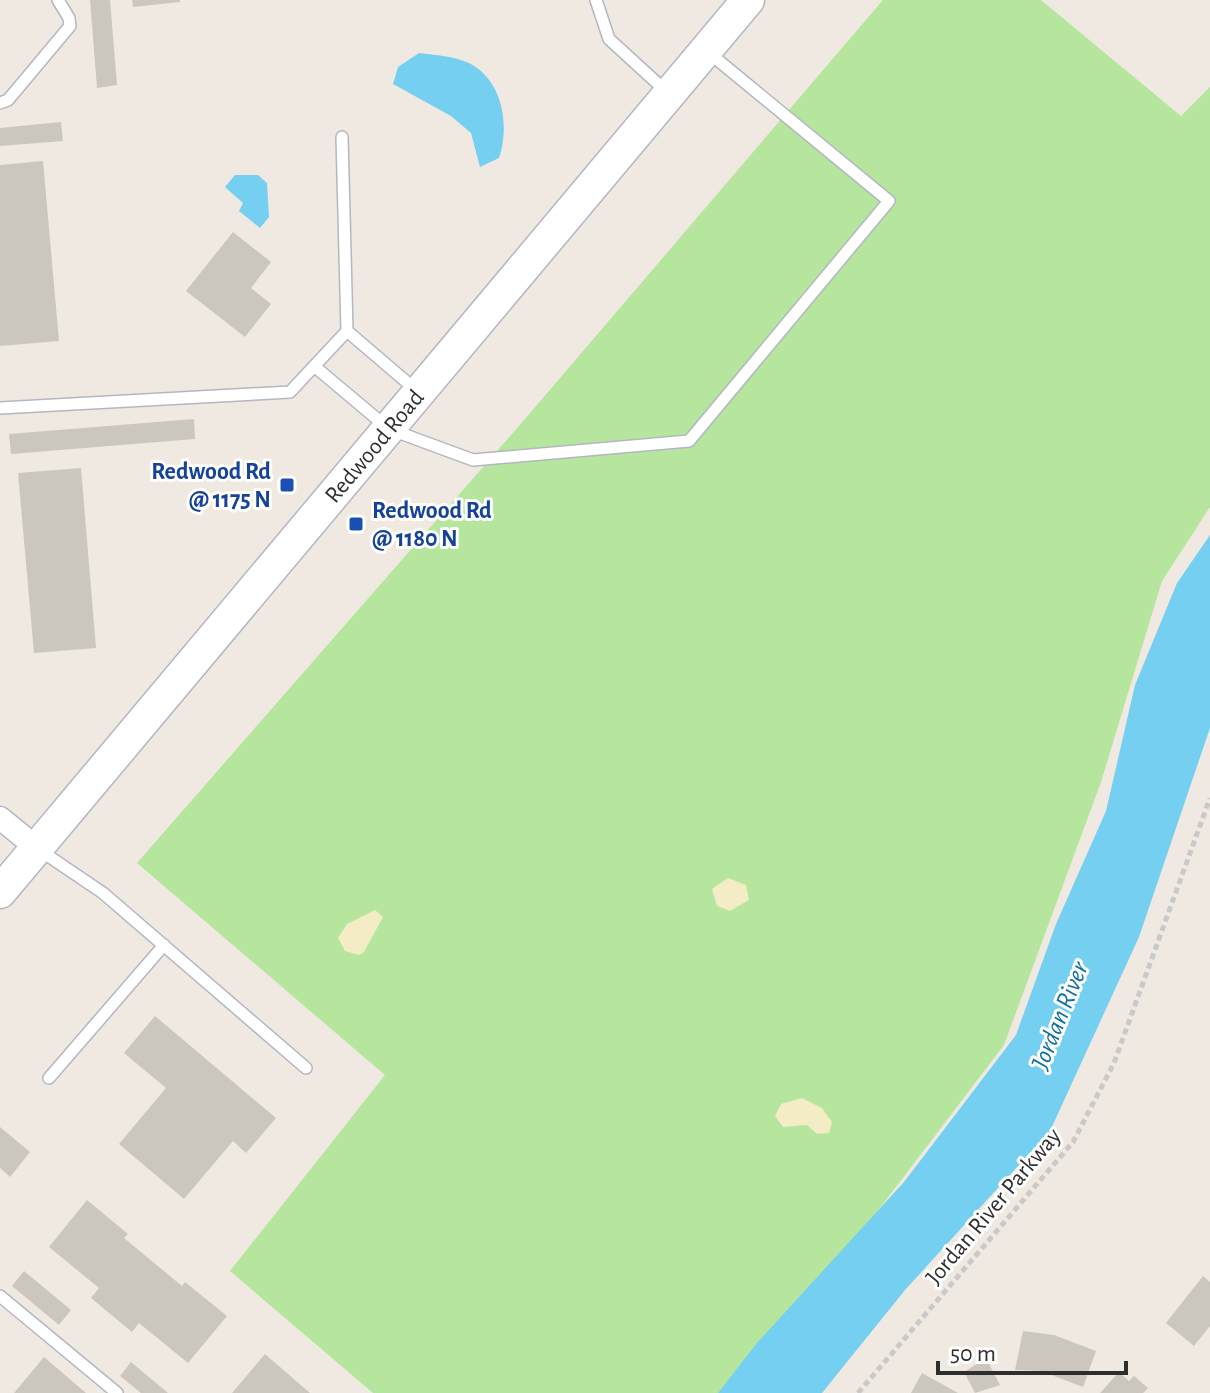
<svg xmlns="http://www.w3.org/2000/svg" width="1210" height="1393" font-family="'Alegreya Sans',sans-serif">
  <rect width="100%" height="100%" fill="#efe9e1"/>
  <path fill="#b6e59e" d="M 883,0 L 1041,0 L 1181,116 L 1210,87 L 1210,507 L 1162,581 L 1101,782 L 1004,1045 L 864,1229 L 719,1393 L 373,1393 L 230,1271 L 385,1075 L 137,863 L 525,419 Z"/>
  <path fill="#f3ecc5" d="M 728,878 L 746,885 L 749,900 L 730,911 L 717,906 L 712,889 Z
    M 375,910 L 383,917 L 364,952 L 359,955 L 345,951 L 338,938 L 347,924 Z
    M 802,1098 L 822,1108 L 832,1122 L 829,1133 L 817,1134 L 807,1125 L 783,1127 L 775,1116 L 781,1104 Z"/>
  <path fill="#75cff0" d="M 419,53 C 436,55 453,56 469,63 C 503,80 510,126 499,158 L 480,167 L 471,133 L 451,116 L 393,84 L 398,67 Z
    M 235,175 L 258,175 L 267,183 L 269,217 L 260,228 L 239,211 L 243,203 L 225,187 Z
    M 1210,535 L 1210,728 L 1139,937 L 1050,1131 L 905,1290 L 822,1393 L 718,1393 L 757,1343 L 904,1182 L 1016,1035 L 1056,924 L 1106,811 L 1135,685 L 1177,583 Z"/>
  <path fill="#cbc7bf" d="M 90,0 L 110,0 L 117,85 L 97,88 Z
    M 132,0 L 180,0 L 180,2 L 133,7 Z
    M 61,122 L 63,141 L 0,146 L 0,128 Z
    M 43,161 L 59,341 L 0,346 L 0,165 Z
    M 233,232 L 271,262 L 251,288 L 271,304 L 245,337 L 186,291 Z
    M 194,419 L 195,439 L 11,454 L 9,434 Z
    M 81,468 L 96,648 L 34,653 L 18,473 Z
    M 155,1016 L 276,1118 L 246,1153 L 233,1141 L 184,1199 L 119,1144 L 166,1088 L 124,1053 Z
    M 0,1127 L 30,1152 L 10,1177 L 0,1168 Z
    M 87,1200 L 128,1234 L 124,1238 L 182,1286 L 185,1282 L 227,1316 L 188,1363 L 139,1323 L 132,1332 L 91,1298 L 99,1288 L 49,1247 Z
    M 24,1271 L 71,1310 L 59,1325 L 12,1286 Z
    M 1203,1276 L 1210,1282 L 1210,1326 L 1194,1346 L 1166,1323 Z
    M 1023,1331 L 1054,1335 L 1096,1351 L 1083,1387 L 1041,1371 L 1015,1370 Z
    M 265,1354 L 310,1393 L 232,1393 Z
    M 44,1357 L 86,1393 L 14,1393 Z
    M 986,1358 L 1000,1385 L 975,1393 L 964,1372 Z
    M 131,1362 L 168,1393 L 141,1393 L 120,1376 Z
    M 1119,1372 L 1129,1381 L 1134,1376 L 1148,1388 L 1143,1393 L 1100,1393 Z
    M 922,1373 L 958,1393 L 911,1393 Z"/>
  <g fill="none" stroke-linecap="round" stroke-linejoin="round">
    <defs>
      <path id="service" d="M 596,0 L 609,39 L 668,93
        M 0,103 L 8,100 L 70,26 L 69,18 L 58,0
        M 347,331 L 416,390
        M 314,366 L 389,429 L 473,460 L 689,441 L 889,201 L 708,52
        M 0,408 L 290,392 L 347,331 L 342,137
        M 41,851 L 103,893 L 306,1068
        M 49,1078 L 164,945
        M 0,1296 L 117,1393"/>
      <path id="minor" d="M 0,818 L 37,848"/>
      <path id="secondary" d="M 0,892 L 748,0"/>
    </defs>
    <use href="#service" stroke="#b4b7c1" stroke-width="14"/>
    <use href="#minor" stroke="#b4b7c1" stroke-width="25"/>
    <use href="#secondary" stroke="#b4b7c1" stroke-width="35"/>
    <path stroke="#c9c9c9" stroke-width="5" stroke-dasharray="6 4" stroke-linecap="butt" d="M 858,1393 L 1073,1142 L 1114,1063 L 1210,798"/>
    <use href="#service" stroke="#fff" stroke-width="11"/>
    <use href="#minor" stroke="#fff" stroke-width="22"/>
    <use href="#secondary" stroke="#fff" stroke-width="32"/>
  </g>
  <g fill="#1a4fb4" stroke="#fff" stroke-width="3">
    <rect x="279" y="477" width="16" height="16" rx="4"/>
    <rect x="348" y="516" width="16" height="16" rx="4"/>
  </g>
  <g text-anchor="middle" stroke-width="6" stroke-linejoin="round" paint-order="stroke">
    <g font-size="24" fill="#2e2e2e" stroke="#fff">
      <text transform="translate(374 446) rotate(-50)" y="8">Redwood Road</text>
      <text transform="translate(993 1206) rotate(-50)" y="8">Jordan River Parkway</text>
    </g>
    <g font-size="24" font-weight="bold" fill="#164399" stroke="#fff" text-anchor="end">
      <text x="271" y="479">Redwood Rd<tspan x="271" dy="28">@ 1175 N</tspan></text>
      <text x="372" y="518" text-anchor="start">Redwood Rd<tspan x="372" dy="28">@ 1180 N</tspan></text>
    </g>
    <g font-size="26" font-style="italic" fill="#0d6fa3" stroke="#fff">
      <text transform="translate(1059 1015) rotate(-68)" y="9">Jordan River</text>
    </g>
  </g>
  <path d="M938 1361v12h188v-12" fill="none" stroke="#2e2e2e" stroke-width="4"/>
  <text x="950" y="1361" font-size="24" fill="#2e2e2e" stroke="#ffffff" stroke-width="6" paint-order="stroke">50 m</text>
</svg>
